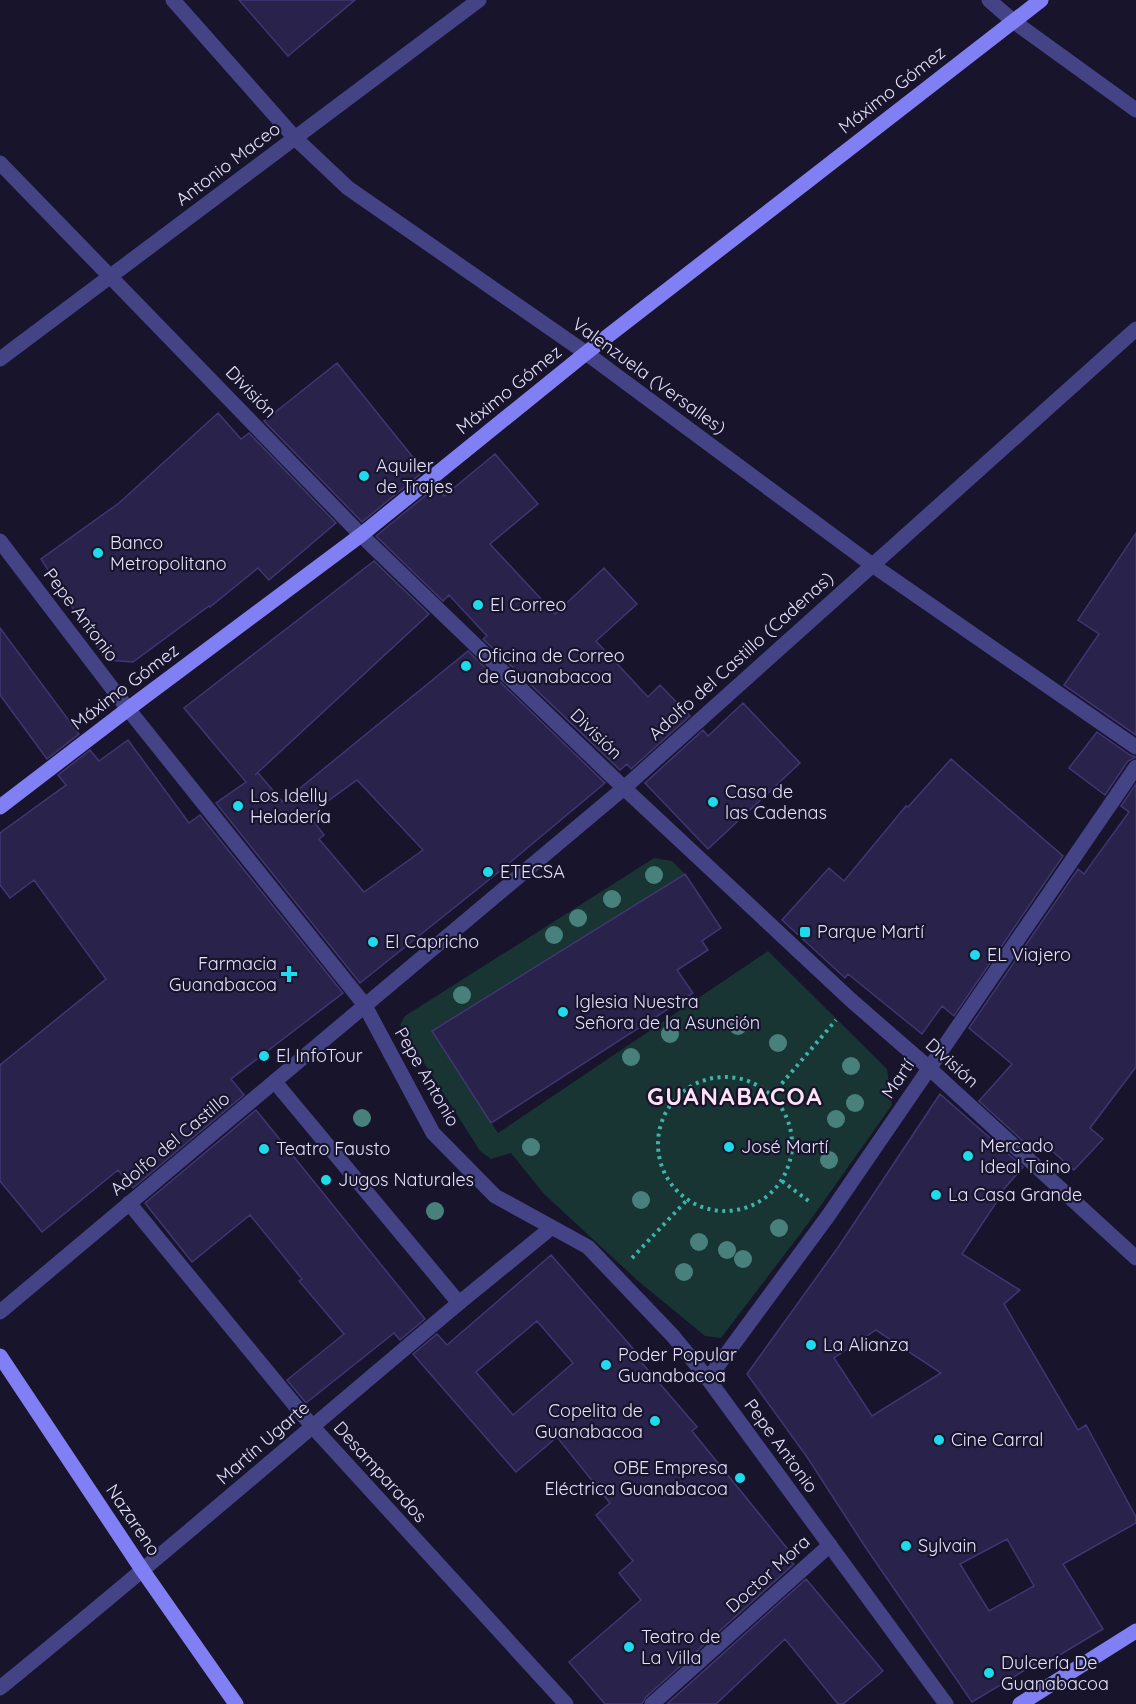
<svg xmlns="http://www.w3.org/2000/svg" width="1136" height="1704" font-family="Quicksand,sans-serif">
  <rect width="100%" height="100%" fill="#17142b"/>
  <path fill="#183433" d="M 654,858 L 672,861 L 685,874 L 432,1031 L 498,1133 L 768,951 L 887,1069 L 892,1105 L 807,1225 L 721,1338 L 705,1336 L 637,1280 L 544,1194 L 511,1153 L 491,1159 L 480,1151 L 400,1025 L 405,1016 Z"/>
  <path fill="#29224a" stroke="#413674" stroke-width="1.5" fill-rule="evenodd" d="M 239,0 L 355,0 L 288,56 Z
    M 337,363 L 424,471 L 362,522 L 264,421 Z
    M 218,413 L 241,439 L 249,433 L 336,523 L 269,580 L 258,568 L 210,607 L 209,606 L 133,662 L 106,660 L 41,559 L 119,503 Z
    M 495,454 L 538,504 L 490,544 L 555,614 L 604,568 L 637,604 L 596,641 L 648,697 L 660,685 L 690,716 L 631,769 L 627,764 L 620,770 L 483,639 L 487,636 L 449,595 L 443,601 L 376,536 L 437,486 L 444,496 Z
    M 1136,533 L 1136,735 L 1064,685 L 1099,634 L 1078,620 Z
    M 374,561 L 429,614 L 255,775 L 258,773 L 283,802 L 468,651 L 605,783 L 495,875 L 360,983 L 216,803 L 246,782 L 184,708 ZM 357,780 L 423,850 L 364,892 L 319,839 L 324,835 L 309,815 Z
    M 0,628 L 79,734 L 47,759 L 0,695 Z
    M 743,703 L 800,763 L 708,849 L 645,783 L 703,730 L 708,736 Z
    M 1097,732 L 1130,755 L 1136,757 L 1128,761 L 1105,795 L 1069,768 Z
    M 128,740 L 189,823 L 200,815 L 343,993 L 231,1079 L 244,1095 L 133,1188 L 118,1170 L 42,1232 L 0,1181 L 0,1065 L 106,979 L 34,880 L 10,898 L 0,885 L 0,833 L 66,785 L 58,775 L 90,750 L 99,761 Z
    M 951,759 L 1063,856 L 954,1016 L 942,1006 L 922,1034 L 848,974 L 845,978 L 782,920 L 829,868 L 844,881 L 906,806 L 908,807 Z
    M 1136,784 L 1136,1067 L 1090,1128 L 1103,1139 L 1074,1170 L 1044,1144 L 1036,1153 L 979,1101 L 1012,1064 L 969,1028 L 1078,869 L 1084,874 L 1129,812 L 1121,806 Z
    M 685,874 L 721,928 L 702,941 L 708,950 L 677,970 L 693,993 L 491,1123 L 432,1031 Z
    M 940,1094 L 1023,1167 L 997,1197 L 998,1200 L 962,1254 L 1020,1290 L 1004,1304 L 1078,1430 L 1086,1425 L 1136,1517 L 1136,1523 L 1063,1564 L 1103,1629 L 1038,1668 L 1035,1664 L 972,1702 L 866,1548 L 807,1457 L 747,1374 L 839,1246 ZM 876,1330 L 941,1373 L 872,1416 L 834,1358 ZM 1007,1539 L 1034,1586 L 989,1611 L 960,1564 Z
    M 256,1110 L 425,1319 L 400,1340 L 394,1333 L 306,1403 L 287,1380 L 344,1334 L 299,1281 L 302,1279 L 250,1215 L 192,1262 L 145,1203 Z
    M 551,1255 L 644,1361 L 642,1363 L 697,1427 L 692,1431 L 795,1558 L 791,1562 L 794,1564 L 646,1697 L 642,1704 L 605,1704 L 569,1662 L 641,1600 L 619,1573 L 633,1561 L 596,1515 L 610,1503 L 557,1437 L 516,1472 L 413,1354 L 437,1334 L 447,1345 ZM 537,1321 L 573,1363 L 513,1415 L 476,1372 Z
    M 806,1579 L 883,1671 L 843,1704 L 838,1704 L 785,1639 L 716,1704 L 667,1704 Z"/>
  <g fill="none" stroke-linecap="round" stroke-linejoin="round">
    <path stroke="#3db4aa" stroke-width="4" stroke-dasharray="3 4.5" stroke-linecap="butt" d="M658 1144a67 67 0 1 1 134 0a67 67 0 1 1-134 0Z
      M 772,1095 L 836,1020
      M 782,1181 L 810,1202
      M 632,1258 L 687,1200"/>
    <path stroke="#444386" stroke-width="15" d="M 364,1004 L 433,1133 L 495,1196 L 588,1247 L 673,1336 L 708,1379 L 828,1216 L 1136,767
      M 275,1082 L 459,1303 L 551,1228"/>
    <path stroke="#444386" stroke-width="15" d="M 173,0 L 295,138 L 348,188 L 586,353 L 871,564 L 1136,747
      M 989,0 L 1013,21 L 1136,110
      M 0,359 L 479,0
      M 0,541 L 128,709
      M 129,1203 L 312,1426 L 566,1704
      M 0,1688 C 155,1562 306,1431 459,1303
      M 652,1704 L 830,1545"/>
    <path stroke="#444386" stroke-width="15" d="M 0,163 L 361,535 L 624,788 L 852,1001 L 929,1068 L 1136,1258
      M 128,709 L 364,1004
      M 0,1312 L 624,788 L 1136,329
      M 708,1379 L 946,1704"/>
    <path stroke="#8080f4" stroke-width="15" d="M 0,807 L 128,709 L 361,535 L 586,353 L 1041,0
      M 0,1356 L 143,1571 L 236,1704
      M 1020,1704 L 1136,1631"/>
  </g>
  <g fill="#48807b">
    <circle cx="654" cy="875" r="9"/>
    <circle cx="612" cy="899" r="9"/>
    <circle cx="578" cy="918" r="9"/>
    <circle cx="554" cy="935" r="9"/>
    <circle cx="462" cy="995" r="9"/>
    <circle cx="738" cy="1026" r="9"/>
    <circle cx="670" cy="1034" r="9"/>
    <circle cx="778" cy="1043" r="9"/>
    <circle cx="631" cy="1057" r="9"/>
    <circle cx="851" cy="1066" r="9"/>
    <circle cx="855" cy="1103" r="9"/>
    <circle cx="362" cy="1118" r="9"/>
    <circle cx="836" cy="1119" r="9"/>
    <circle cx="531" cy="1147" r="9"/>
    <circle cx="829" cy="1160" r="9"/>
    <circle cx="641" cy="1200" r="9"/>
    <circle cx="435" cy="1211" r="9"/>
    <circle cx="779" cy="1228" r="9"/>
    <circle cx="699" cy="1242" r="9"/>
    <circle cx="727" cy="1250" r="9"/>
    <circle cx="743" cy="1259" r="9"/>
    <circle cx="684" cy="1272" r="9"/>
  </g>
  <g fill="#1edbeb" stroke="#17142b" stroke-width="2">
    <circle cx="364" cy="476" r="6"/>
    <circle cx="98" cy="553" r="6"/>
    <circle cx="478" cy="605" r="6"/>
    <circle cx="466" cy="666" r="6"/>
    <circle cx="713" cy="802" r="6"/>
    <circle cx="238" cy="806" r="6"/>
    <circle cx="488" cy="872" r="6"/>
    <rect x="799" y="926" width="12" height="12" rx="3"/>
    <circle cx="373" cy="942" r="6"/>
    <circle cx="975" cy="955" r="6"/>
    <path d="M286 965h6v6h6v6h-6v6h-6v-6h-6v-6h6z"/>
    <circle cx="563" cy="1012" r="6"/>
    <circle cx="264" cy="1056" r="6"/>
    <circle cx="729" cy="1147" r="6"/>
    <circle cx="264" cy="1149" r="6"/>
    <circle cx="968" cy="1156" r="6"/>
    <circle cx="326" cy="1180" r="6"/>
    <circle cx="936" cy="1195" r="6"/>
    <circle cx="811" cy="1345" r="6"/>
    <circle cx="606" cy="1365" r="6"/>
    <circle cx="655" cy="1421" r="6"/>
    <circle cx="939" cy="1440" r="6"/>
    <circle cx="740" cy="1478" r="6"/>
    <circle cx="906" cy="1546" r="6"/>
    <circle cx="629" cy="1647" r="6"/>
    <circle cx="989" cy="1673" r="6"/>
  </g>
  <g text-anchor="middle" stroke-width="4.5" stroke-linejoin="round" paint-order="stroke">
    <g font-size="18" fill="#e3e1fc" stroke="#17142b">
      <text transform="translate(892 90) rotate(-38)" y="6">Máximo Gómez</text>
      <text transform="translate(228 164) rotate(-37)" y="6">Antonio Maceo</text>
      <text transform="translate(649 376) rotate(36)" y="6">Valenzuela (Versalles)</text>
      <text transform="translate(509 390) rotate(-39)" y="6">Máximo Gómez</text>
      <text transform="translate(251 392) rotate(46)" y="6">División</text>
      <text transform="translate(81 615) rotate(53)" y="6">Pepe Antonio</text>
      <text transform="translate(741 656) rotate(-42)" y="6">Adolfo del Castillo (Cadenas)</text>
      <text transform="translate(125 687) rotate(-37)" y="6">Máximo Gómez</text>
      <text transform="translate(596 734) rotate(44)" y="6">División</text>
      <text transform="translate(952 1063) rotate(42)" y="6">División</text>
      <text transform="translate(427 1077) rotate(60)" y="6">Pepe Antonio</text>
      <text transform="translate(898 1079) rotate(-56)" y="6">Martí</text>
      <text transform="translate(170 1144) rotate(-40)" y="6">Adolfo del Castillo</text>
      <text transform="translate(263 1443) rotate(-41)" y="6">Martín Ugarte</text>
      <text transform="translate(781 1446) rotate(54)" y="6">Pepe Antonio</text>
      <text transform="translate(380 1472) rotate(48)" y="6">Desamparados</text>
      <text transform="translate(133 1520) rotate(56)" y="6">Nazareno</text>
      <text transform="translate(768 1574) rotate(-42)" y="6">Doctor Mora</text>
    </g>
    <g font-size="18" fill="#e3e1fc" stroke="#17142b" text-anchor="start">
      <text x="376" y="472">Aquiler<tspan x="376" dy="21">de Trajes</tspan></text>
      <text x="110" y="549">Banco<tspan x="110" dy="21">Metropolitano</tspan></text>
      <text x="490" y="611">El Correo</text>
      <text x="478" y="662">Oficina de Correo<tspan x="478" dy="21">de Guanabacoa</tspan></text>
      <text x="725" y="798">Casa de<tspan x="725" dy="21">las Cadenas</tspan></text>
      <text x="250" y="802">Los Idelly<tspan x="250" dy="21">Heladería</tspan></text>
      <text x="500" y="878">ETECSA</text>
      <text x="817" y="938">Parque Martí</text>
      <text x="385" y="948">El Capricho</text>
      <text x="987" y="961">EL Viajero</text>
      <text x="277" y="970" text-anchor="end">Farmacia<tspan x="277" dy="21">Guanabacoa</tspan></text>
      <text x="575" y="1008">Iglesia Nuestra<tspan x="575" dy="21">Señora de la Asunción</tspan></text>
      <text x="276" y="1062">El InfoTour</text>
      <text x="980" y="1152">Mercado<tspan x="980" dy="21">Ideal Taino</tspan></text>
      <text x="741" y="1153">José Martí</text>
      <text x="276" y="1155">Teatro Fausto</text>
      <text x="338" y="1186">Jugos Naturales</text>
      <text x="948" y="1201">La Casa Grande</text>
      <text x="823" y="1351">La Alianza</text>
      <text x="618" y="1361">Poder Popular<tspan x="618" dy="21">Guanabacoa</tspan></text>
      <text x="643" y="1417" text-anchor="end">Copelita de<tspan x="643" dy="21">Guanabacoa</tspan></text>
      <text x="951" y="1446">Cine Carral</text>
      <text x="728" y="1474" text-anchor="end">OBE Empresa<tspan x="728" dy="21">Eléctrica Guanabacoa</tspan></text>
      <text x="918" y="1552">Sylvain</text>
      <text x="641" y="1643">Teatro de<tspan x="641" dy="21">La Villa</tspan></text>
      <text x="1001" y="1669">Dulcería De<tspan x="1001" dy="21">Guanabacoa</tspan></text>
    </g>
    <g font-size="24" font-weight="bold" letter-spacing="1.5" fill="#fce2f4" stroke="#17142b">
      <text x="735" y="1105">GUANABACOA</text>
    </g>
  </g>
</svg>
